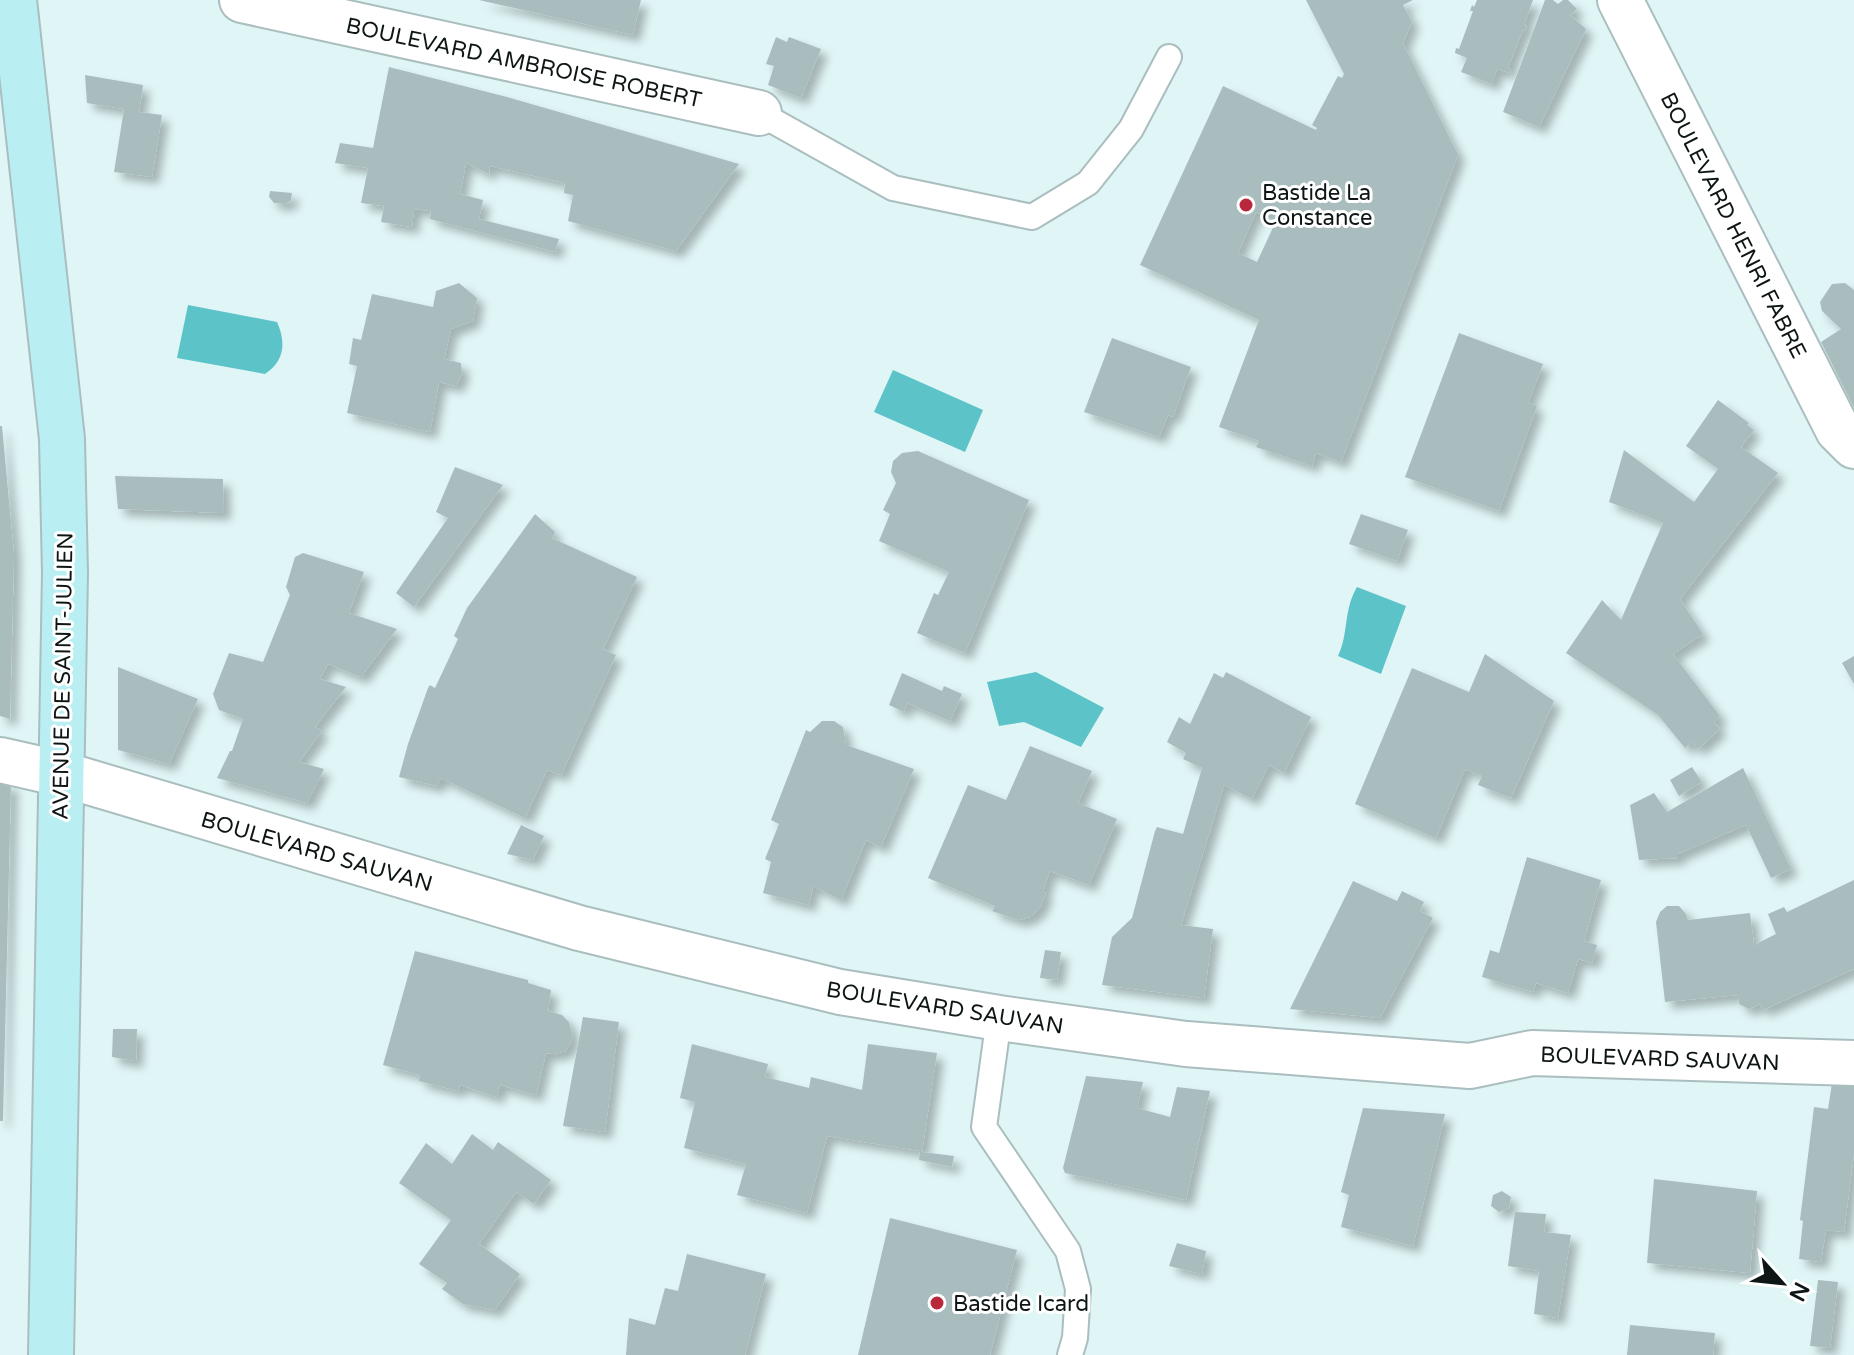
<svg xmlns="http://www.w3.org/2000/svg" width="1854" height="1355" font-family="'Varela Round',sans-serif">
  <defs>
    <filter id="shadow"><feDropShadow dx="7" dy="7" stdDeviation="4" flood-color="#0004"/></filter>
  </defs>
  <rect width="100%" height="100%" fill="#e0f5f6"/>
  <path fill="#5cc3c9" d="M 188,305 L 277,322 C 286,342 285,361 265,374 L 177,358 Z
    M 893,370 L 983,410 L 965,452 L 874,412 Z
    M 1357,587 L 1406,606 L 1381,674 L 1338,656 C 1349,633 1343,611 1357,587 Z
    M 1036,672 L 1104,708 L 1081,747 L 1024,722 L 999,726 L 987,682 Z"/>
  <path fill="#a9bdbe" fill-rule="evenodd" filter="url(#shadow)" d="M 479,0 L 641,0 L 633,35 Z
    M 1306,0 L 1413,0 L 1403,5 L 1412,22 L 1403,43 L 1458,155 L 1341,462 L 1316,453 L 1312,466 L 1256,447 L 1259,441 L 1219,427 L 1259,320 L 1140,265 L 1223,86 L 1316,130 L 1317,128 L 1312,125 L 1338,76 L 1342,78 L 1344,74 ZM 1256,212 L 1276,221 L 1257,262 L 1238,253 Z
    M 1477,0 L 1533,0 L 1524,25 L 1527,26 L 1525,31 L 1523,30 L 1508,68 L 1511,68 L 1510,73 L 1497,69 L 1492,84 L 1461,72 L 1467,58 L 1455,53 L 1456,48 L 1459,49 L 1473,11 L 1470,11 L 1472,5 L 1474,7 Z
    M 1545,0 L 1553,0 L 1558,4 L 1563,0 L 1568,0 L 1577,9 L 1570,15 L 1586,29 L 1539,127 L 1503,112 Z
    M 776,37 L 787,42 L 789,37 L 821,49 L 801,98 L 768,85 L 774,66 L 766,64 Z
    M 389,67 L 507,97 L 739,164 L 676,251 L 568,221 L 573,195 L 564,193 L 565,183 L 490,166 L 489,174 L 466,163 L 460,194 L 483,200 L 479,219 L 559,239 L 555,252 L 430,219 L 431,211 L 414,209 L 412,227 L 381,222 L 384,206 L 361,203 L 368,168 L 335,163 L 340,143 L 373,148 Z
    M 85,75 L 143,85 L 139,112 L 162,115 L 152,177 L 114,172 L 124,109 L 87,103 Z
    M 270,191 L 292,193 L 291,200 L 286,204 L 274,203 L 269,197 Z
    M 459,283 L 477,298 L 473,321 L 451,329 L 444,359 L 461,363 L 462,374 L 456,386 L 439,382 L 430,432 L 347,413 L 357,366 L 349,364 L 353,338 L 361,340 L 372,294 L 433,307 L 436,291 Z
    M 1845,283 L 1854,290 L 1854,408 L 1821,342 L 1841,329 L 1822,311 L 1820,302 L 1832,284 Z
    M 1459,333 L 1543,364 L 1528,403 L 1537,406 L 1499,511 L 1405,477 Z
    M 1112,338 L 1191,367 L 1173,417 L 1168,415 L 1159,437 L 1084,412 Z
    M 1718,400 L 1749,423 L 1747,425 L 1754,430 L 1741,447 L 1778,473 L 1680,599 L 1703,634 L 1673,654 L 1720,716 L 1714,722 L 1720,729 L 1698,749 L 1691,742 L 1685,748 L 1658,715 L 1566,653 L 1602,600 L 1621,620 L 1663,523 L 1609,502 L 1624,450 L 1694,502 L 1718,469 L 1686,446 Z
    M 0,426 L 2,426 L 14,555 L 10,719 L 0,716 Z
    M 918,451 L 1029,500 L 965,653 L 917,633 L 934,593 L 938,595 L 949,572 L 879,541 L 890,514 L 883,510 L 896,483 L 891,472 L 893,461 L 902,453 Z
    M 455,467 L 503,485 L 414,607 L 396,593 L 448,518 L 436,512 Z
    M 115,476 L 223,479 L 224,513 L 118,509 Z
    M 535,514 L 555,532 L 552,538 L 637,577 L 603,649 L 616,655 L 561,775 L 547,770 L 525,818 L 441,778 L 437,786 L 399,777 L 408,744 L 428,688 L 430,685 L 435,688 L 458,639 L 454,636 L 467,608 Z
    M 1361,514 L 1408,530 L 1397,561 L 1349,544 Z
    M 303,553 L 364,572 L 349,613 L 397,629 L 361,677 L 328,664 L 320,679 L 346,687 L 315,727 L 322,731 L 299,762 L 324,769 L 307,803 L 217,778 L 230,751 L 232,751 L 243,719 L 219,710 L 213,694 L 229,653 L 263,662 L 290,595 L 286,587 L 295,557 Z
    M 1485,654 L 1554,701 L 1511,798 L 1478,785 L 1482,776 L 1465,769 L 1436,838 L 1355,804 L 1412,668 L 1469,692 Z
    M 1854,656 L 1854,684 L 1842,663 Z
    M 118,667 L 198,699 L 169,764 L 118,750 Z
    M 1226,672 L 1311,717 L 1284,773 L 1269,765 L 1252,799 L 1224,785 L 1181,925 L 1213,929 L 1204,998 L 1102,985 L 1112,937 L 1132,918 L 1155,831 L 1157,827 L 1183,834 L 1202,768 L 1183,759 L 1186,753 L 1167,742 L 1179,717 L 1190,724 L 1214,673 L 1223,678 Z
    M 902,673 L 942,691 L 944,686 L 962,694 L 950,721 L 907,703 L 904,712 L 889,705 Z
    M 822,721 L 834,721 L 843,727 L 846,745 L 914,769 L 881,847 L 866,840 L 841,900 L 813,886 L 809,905 L 763,893 L 771,862 L 765,859 L 779,824 L 771,820 L 806,730 L 810,732 Z
    M 1030,746 L 1092,771 L 1078,803 L 1117,819 L 1089,885 L 1050,871 L 1043,892 L 1046,893 L 1040,908 L 1030,917 L 1018,920 L 992,911 L 995,906 L 928,878 L 968,785 L 1006,800 Z
    M 1692,767 L 1702,782 L 1679,796 L 1670,780 Z
    M 1743,768 L 1791,869 L 1771,878 L 1746,825 L 1678,854 L 1678,858 L 1639,860 L 1630,805 L 1654,793 L 1667,812 Z
    M 0,782 L 11,784 L 3,1121 L 0,1121 Z
    M 521,825 L 544,836 L 533,860 L 507,854 Z
    M 1527,857 L 1601,880 L 1584,941 L 1597,945 L 1592,963 L 1578,959 L 1568,993 L 1536,983 L 1533,992 L 1482,977 L 1490,950 L 1499,953 Z
    M 1854,880 L 1854,969 L 1763,1010 L 1760,1004 L 1749,1009 L 1739,1004 L 1738,995 L 1665,1002 L 1656,922 L 1660,912 L 1667,906 L 1679,906 L 1686,914 L 1688,920 L 1750,913 L 1754,945 L 1776,934 L 1768,914 L 1784,907 L 1787,912 Z
    M 1353,881 L 1397,901 L 1402,891 L 1424,902 L 1420,911 L 1433,918 L 1380,1018 L 1290,1009 Z
    M 1045,950 L 1061,952 L 1057,980 L 1040,978 Z
    M 415,951 L 528,980 L 528,983 L 551,990 L 548,1011 L 562,1015 L 569,1022 L 573,1038 L 566,1051 L 554,1054 L 546,1053 L 536,1095 L 500,1085 L 497,1097 L 460,1085 L 458,1091 L 419,1081 L 420,1075 L 383,1065 Z
    M 583,1017 L 619,1022 L 605,1132 L 563,1126 Z
    M 113,1029 L 137,1029 L 136,1061 L 112,1057 Z
    M 692,1044 L 768,1064 L 765,1077 L 809,1088 L 811,1077 L 862,1090 L 868,1044 L 937,1053 L 922,1152 L 954,1156 L 952,1167 L 919,1160 L 920,1151 L 827,1136 L 807,1213 L 737,1195 L 746,1164 L 684,1148 L 695,1102 L 680,1098 Z
    M 1086,1076 L 1143,1082 L 1137,1108 L 1170,1117 L 1177,1087 L 1210,1091 L 1186,1200 L 1065,1173 L 1063,1168 Z
    M 1833,1077 L 1854,1077 L 1854,1153 L 1844,1232 L 1826,1230 L 1821,1262 L 1799,1259 L 1803,1221 L 1800,1220 L 1814,1107 L 1828,1109 Z
    M 1363,1108 L 1445,1114 L 1413,1246 L 1341,1227 L 1349,1195 L 1341,1192 Z
    M 472,1134 L 493,1150 L 498,1142 L 551,1180 L 534,1204 L 516,1192 L 479,1244 L 520,1274 L 495,1310 L 463,1304 L 442,1289 L 447,1283 L 419,1264 L 451,1220 L 399,1183 L 426,1143 L 452,1164 Z
    M 1654,1179 L 1757,1191 L 1750,1273 L 1647,1263 Z
    M 1502,1191 L 1511,1197 L 1509,1208 L 1499,1212 L 1491,1206 L 1493,1195 Z
    M 1515,1212 L 1546,1214 L 1544,1232 L 1571,1235 L 1558,1318 L 1534,1314 L 1539,1271 L 1508,1266 Z
    M 890,1218 L 1017,1250 L 990,1355 L 858,1355 Z
    M 1177,1243 L 1206,1251 L 1202,1274 L 1169,1266 Z
    M 687,1254 L 766,1274 L 745,1355 L 626,1355 L 629,1318 L 655,1325 L 665,1288 L 678,1291 Z
    M 1818,1280 L 1838,1282 L 1830,1348 L 1810,1346 Z
    M 1630,1325 L 1715,1333 L 1713,1355 L 1627,1355 Z"/>
  <g fill="none" stroke-linecap="round" stroke-linejoin="round">
    <defs>
      <path id="lane" d="M 759,113 L 893,188 L 1032,217 L 1088,183 L 1131,129 L 1169,57
        M 999,1018 L 984,1127 L 1068,1251 L 1078,1289 L 1075,1338 L 1070,1355"/>
      <path id="street" d="M 242,0 L 759,113
        M 1620,0 L 1838,430 L 1854,446
        M 0,760 L 62,774 L 579,928 L 840,992 L 999,1018 L 1186,1044 L 1470,1066 L 1532,1053 L 1854,1063"/>
      <path id="secondary" d="M 14,0 L 62,439 L 65,573 L 51,1355"/>
    </defs>
    <use href="#lane" stroke="#aabebf" stroke-width="28"/>
    <use href="#street" stroke="#aabebf" stroke-width="48"/>
    <use href="#secondary" stroke="#aabebf" stroke-width="48"/>
    <use href="#lane" stroke="#fff" stroke-width="24"/>
    <use href="#street" stroke="#fff" stroke-width="44"/>
    <use href="#secondary" stroke="#b9eff2" stroke-width="44"/>
  </g>
  <g fill="#b9283a" stroke="#fff" stroke-width="3">
    <circle cx="1246" cy="205" r="8"/>
    <circle cx="937" cy="1303" r="8"/>
  </g>
  <g text-anchor="middle" stroke-width="6" stroke-linejoin="round" paint-order="stroke">
    <g font-size="22" fill="#0d1515" stroke="#fff">
      <text transform="translate(524 62) rotate(12)" y="8">BOULEVARD AMBROISE ROBERT</text>
      <text transform="translate(1734 225) rotate(63)" y="8">BOULEVARD HENRI FABRE</text>
      <text transform="translate(62 676) rotate(-89)" y="8">AVENUE DE SAINT-JULIEN</text>
      <text transform="translate(317 851) rotate(16)" y="8">BOULEVARD SAUVAN</text>
      <text transform="translate(945 1007) rotate(9)" y="8">BOULEVARD SAUVAN</text>
      <text transform="translate(1660 1058) rotate(2)" y="8">BOULEVARD SAUVAN</text>
    </g>
    <g font-size="22" fill="#0d1515" stroke="#fff" text-anchor="start">
      <text x="1262" y="200">Bastide La<tspan x="1262" dy="25">Constance</tspan></text>
      <text x="953" y="1311">Bastide Icard</text>
    </g>
  </g>
  <g transform="translate(1782 1283) rotate(117)" stroke="#ffffff" stroke-width="6" paint-order="stroke">
  <path d="M0-6L14 30L0 20L-14 30Z" fill="#0d1515"/>
  <text y="-12" font-size="22" font-weight="bold" text-anchor="middle" fill="#0d1515">N</text>
  </g>
</svg>
